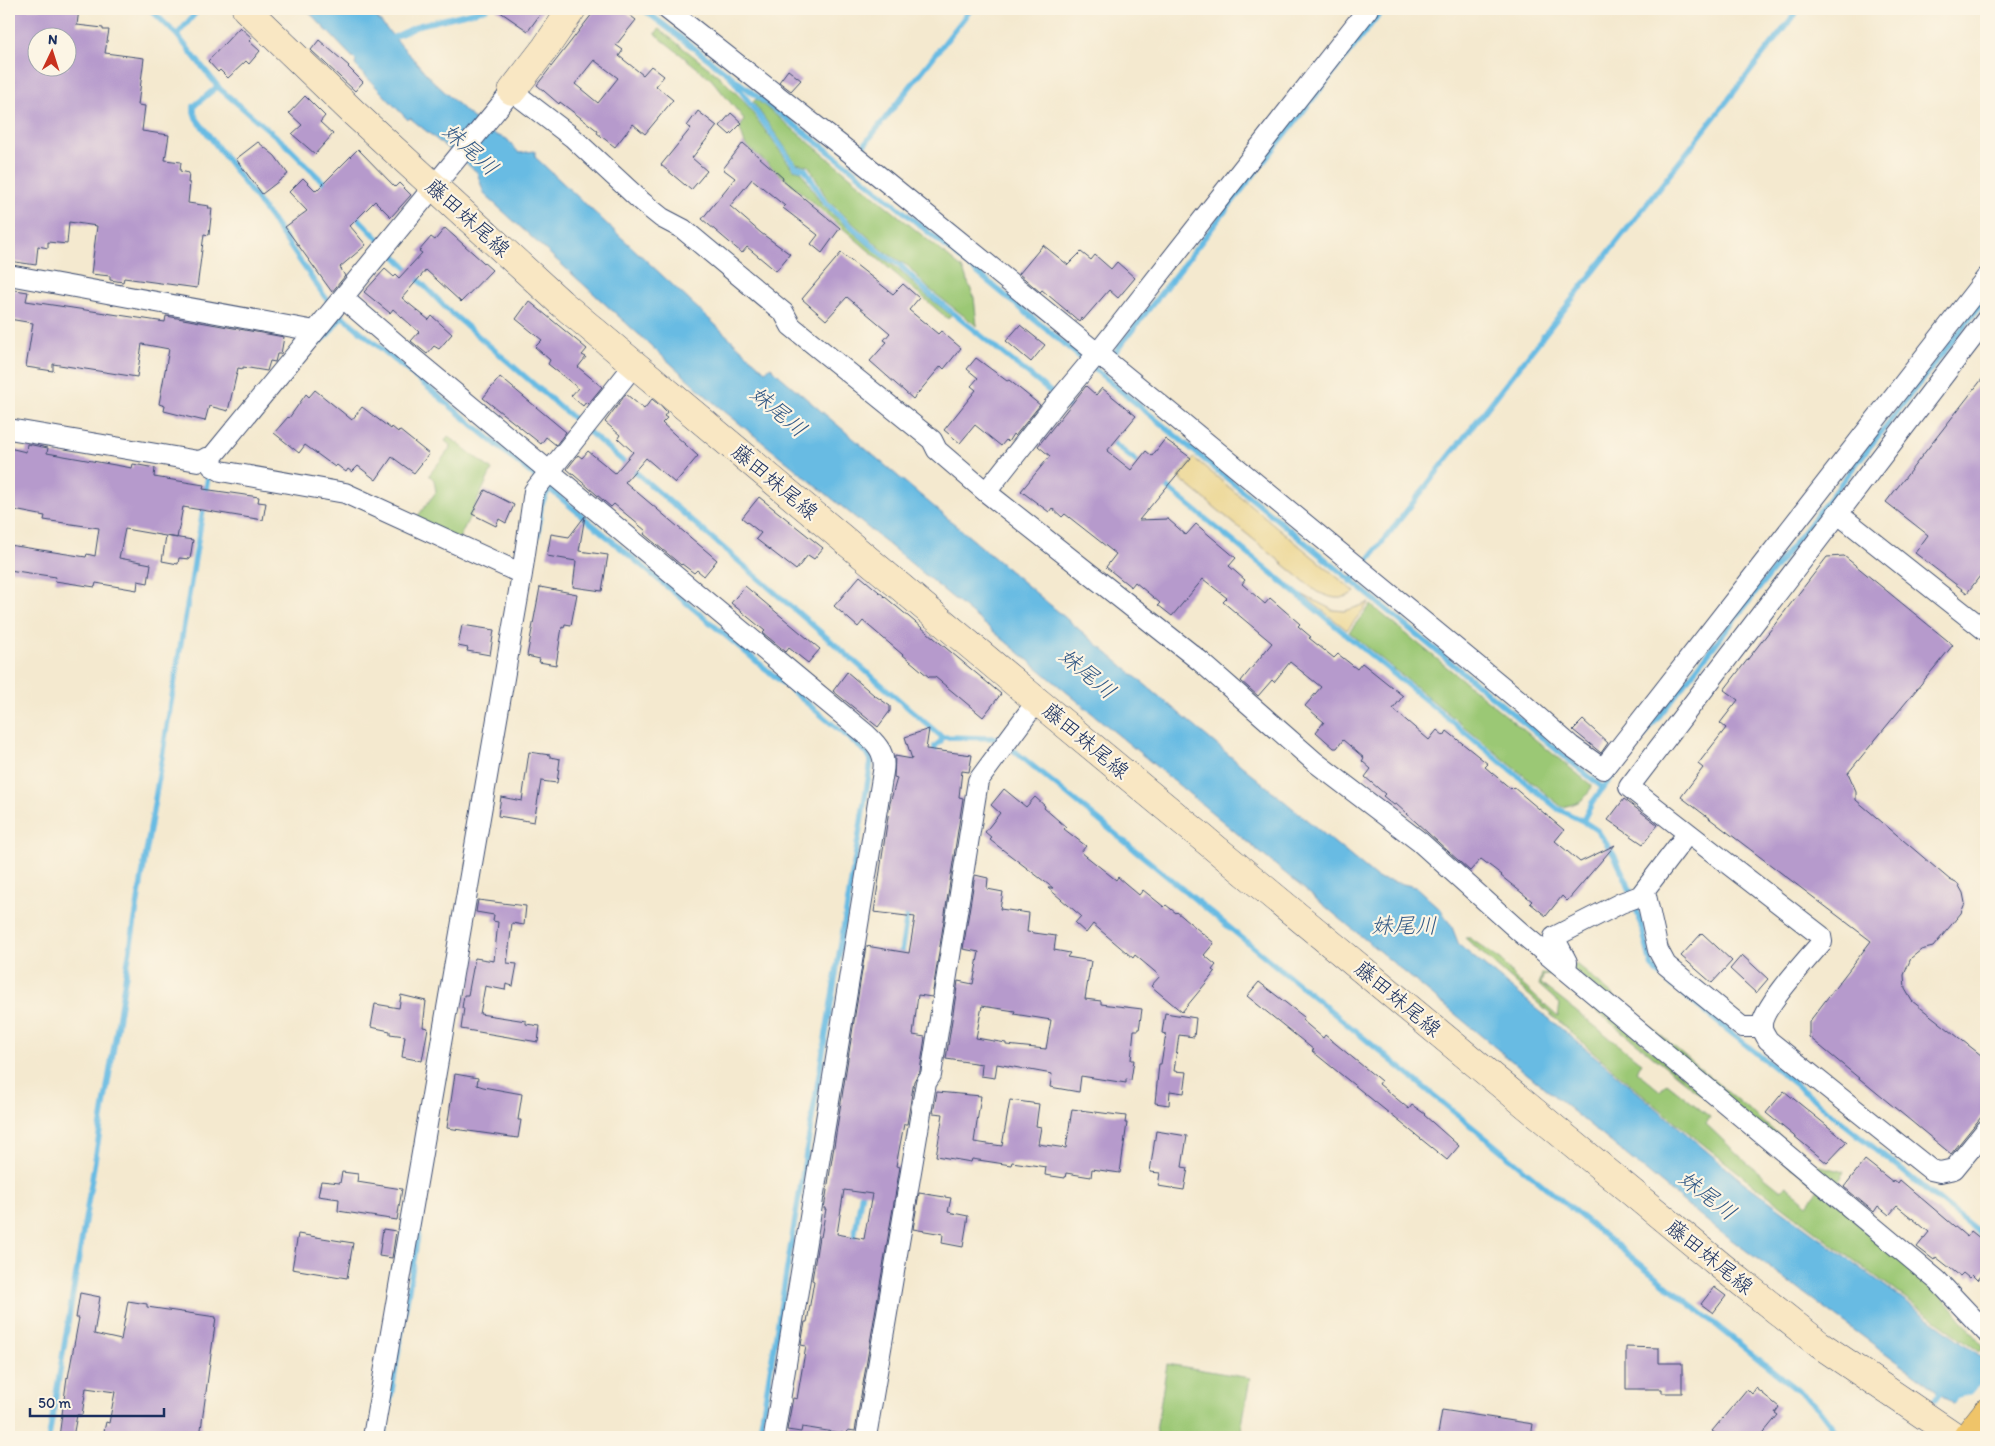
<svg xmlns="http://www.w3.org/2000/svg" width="1995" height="1446" font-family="Itim,'Klee One',sans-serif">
  <rect width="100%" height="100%" fill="#fcf5e5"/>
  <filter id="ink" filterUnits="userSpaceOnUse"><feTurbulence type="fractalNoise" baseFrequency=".02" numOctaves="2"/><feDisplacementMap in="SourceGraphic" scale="10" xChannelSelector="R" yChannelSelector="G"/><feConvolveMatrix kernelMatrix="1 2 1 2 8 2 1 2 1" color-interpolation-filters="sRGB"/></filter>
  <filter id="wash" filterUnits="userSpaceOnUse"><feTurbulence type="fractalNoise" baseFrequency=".0096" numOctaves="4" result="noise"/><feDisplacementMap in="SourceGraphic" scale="20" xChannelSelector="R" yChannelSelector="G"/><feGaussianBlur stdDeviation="1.12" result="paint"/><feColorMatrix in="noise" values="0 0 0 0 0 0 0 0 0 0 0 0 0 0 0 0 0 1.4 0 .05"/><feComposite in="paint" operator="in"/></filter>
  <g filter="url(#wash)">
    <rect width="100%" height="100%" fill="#f4e9cf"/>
    <path fill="#9bc875" stroke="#5b7c6a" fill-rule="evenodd" d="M 659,29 L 720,77 L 743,100 L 793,169 L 801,171 L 822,205 L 884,259 L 900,270 L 922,292 L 951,315 L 948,319 L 745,144 L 740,129 L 744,119 L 711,79 L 655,34 Z
      M 756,99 L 962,268 L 974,297 L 977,326 L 928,288 L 908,266 L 885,252 L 828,201 L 809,166 L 796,163 L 753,102 Z
      M 448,436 L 492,470 L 459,539 L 414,521 L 436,492 L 434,480 L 429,475 L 449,450 L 450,445 L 445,441 Z
      M 1371,605 L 1591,785 C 1588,801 1575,804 1562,807 L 1349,632 Z
      M 1465,938 L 1470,938 L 1502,961 L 1514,977 L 1558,1017 L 1560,1004 L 1539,985 L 1542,974 L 1550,972 L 1563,982 L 1563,979 L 1549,966 L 1551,965 L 1650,1049 L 1924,1274 L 1984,1347 L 1980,1352 C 1890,1287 1800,1222 1714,1153 C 1628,1085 1547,1011 1465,938 ZM 1550,974 L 1819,1189 L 1808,1204 L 1786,1186 L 1781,1190 L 1746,1162 L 1706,1124 L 1710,1117 L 1667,1083 L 1660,1091 L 1636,1071 L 1642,1063 L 1541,984 L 1543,976 Z
      M 1576,964 L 1813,1164 L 1845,1172 L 1839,1181 L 1828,1185 L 1573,969 Z
      M 1167,1364 L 1250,1378 L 1240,1437 L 1155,1437 Z"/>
    <path fill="#eeda9e" stroke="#84847e" d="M 1194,458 L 1355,592 C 1339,602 1333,598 1317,592 L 1178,477 Z
      M 1303,595 L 1333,610 L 1345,611 L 1369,603 L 1347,630 Z"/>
    <path fill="#67bbe3" stroke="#4175a0" d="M 306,9 L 369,9 L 432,80 L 468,114 L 496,135 L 507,139 L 519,153 L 535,151 L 535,157 L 765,371 L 771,367 L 781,377 C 979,545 1177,713 1377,878 L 1416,887 L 1441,910 L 1452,927 L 1459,945 L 1602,1062 L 1742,1181 L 1986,1360 L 1986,1427 L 1718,1230 L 1525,1072 L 883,540 L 713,402 L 484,194 L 477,172 L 410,118 L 408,120 L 355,65 L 356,61 Z"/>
    <path fill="#f4e9cf" d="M 1986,1377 L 1986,1429 L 1953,1406 L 1957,1398 L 1971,1394 Z"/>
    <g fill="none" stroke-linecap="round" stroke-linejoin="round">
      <path stroke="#67bbe3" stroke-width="5.5" d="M 150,9 L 177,35 L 220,89 L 284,143 L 328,187
        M 643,9 L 848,166 L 1603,788
        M 177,35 L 199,9
        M 388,40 L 420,25 L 486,9
        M 728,73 L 795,166 L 805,169 L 825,203 L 883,255 L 900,265 L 927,292 L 1074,411
        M 218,86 L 194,106 L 194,112 L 196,118 L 269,216 L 325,297 L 342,316 L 868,754 L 871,760 L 870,768 L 759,1437
        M 861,149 L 971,9
        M 353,213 L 446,308 L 581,425
        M 315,345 L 326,337 L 342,316
        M 1109,360 L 1383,9
        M 588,431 L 942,737 L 998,738 L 1012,749 L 1594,1227 L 1802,1394 L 1818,1408 L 1840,1437
        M 1108,439 L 1142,466
        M 1162,483 L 1558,809 L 1583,821 L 1598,831 L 1614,855 L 1627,882 L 1640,920 L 1652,967 L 1668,982 L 1986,1238
        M 205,495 L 208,477 L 213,471
        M 538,535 L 541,505 L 549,489
        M 1351,582 L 1799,9
        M 934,757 L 935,746 L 941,741 L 942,737
        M 1583,821 L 1592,803 L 1603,788 L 1986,298
        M 900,959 L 908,909
        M 853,1243 L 863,1186
        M 1935,1398 L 1943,1387
        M 49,1437 L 204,504
        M 384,1437 L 421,1217
        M 821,1437 L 823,1425"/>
    </g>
    <g id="blocks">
      <path fill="#b69acc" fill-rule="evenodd" d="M 9,9 L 79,9 L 77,25 L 103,28 L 103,30 L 109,30 L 105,53 L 144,58 L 138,105 L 145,106 L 142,131 L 169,135 L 165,160 L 181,162 L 180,171 L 189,173 L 188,183 L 190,183 L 188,203 L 209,206 L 208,208 L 212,208 L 209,235 L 204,234 L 197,288 L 124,278 L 123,282 L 110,280 L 110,276 L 91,274 L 97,226 L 69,222 L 67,244 L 48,242 L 48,248 L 38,246 L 36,265 L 9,261 ZM 38,38 L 68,38 L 68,68 L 38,68 Z
        M 496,9 L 544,9 L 528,31 Z
        M 596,9 L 622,9 L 636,20 L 616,45 L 623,50 L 619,56 L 643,75 L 651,66 L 664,76 L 656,86 L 673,100 L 645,134 L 633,124 L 615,147 L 597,133 L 598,131 L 560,102 L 559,104 L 537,85 ZM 594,60 L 618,78 L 598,103 L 575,84 Z
        M 240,27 L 252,38 L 249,41 L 260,51 L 249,64 L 246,61 L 228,78 L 220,70 L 218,72 L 208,61 Z
        M 319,40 L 349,66 L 348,67 L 363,82 L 355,91 L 311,50 Z
        M 788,70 L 801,80 L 791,91 L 779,82 Z
        M 305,96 L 325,116 L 320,122 L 333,134 L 315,154 L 292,134 L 302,125 L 289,113 Z
        M 698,111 L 717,126 L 692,158 L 707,171 L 691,190 L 661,165 L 691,128 L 687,126 Z
        M 731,113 L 742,123 L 730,135 L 720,126 Z
        M 258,142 L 275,156 L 288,174 L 262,194 L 236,159 Z
        M 743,143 L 783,178 L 782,180 L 840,228 L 822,253 L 811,244 L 818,235 L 783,208 L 785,206 L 752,179 L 730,206 L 761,233 L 790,254 L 776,271 L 747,247 L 742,253 L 702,219 L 735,178 L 723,169 Z
        M 358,149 L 395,187 L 399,183 L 411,195 L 391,217 L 375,201 L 350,226 L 366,245 L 340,267 L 345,276 L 332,292 L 285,227 L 307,211 L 289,192 L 303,178 L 316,191 Z
        M 445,228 L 492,270 L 461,302 L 426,270 L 402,298 L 429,320 L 432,316 L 452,334 L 439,349 L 434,346 L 427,354 L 411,341 L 419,332 L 393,309 L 390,313 L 364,292 L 385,269 L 394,277 L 396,275 L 399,278 L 422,253 L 419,251 L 431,237 L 435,240 Z
        M 1043,245 L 1068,265 L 1081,252 L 1091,260 L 1095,255 L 1111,269 L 1117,262 L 1135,278 L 1118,298 L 1109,290 L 1083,320 L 1081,318 L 1079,321 L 1042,290 L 1040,292 L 1019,274 Z
        M 841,253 L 893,294 L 903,284 L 919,298 L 909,310 L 938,334 L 941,331 L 961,348 L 944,369 L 941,366 L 913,399 L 870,361 L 887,342 L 884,340 L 890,333 L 847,297 L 826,320 L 802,299 Z
        M 9,289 L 28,292 L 26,301 L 165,322 L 166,316 L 284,337 L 281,354 L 277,354 L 275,362 L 270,361 L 267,371 L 243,367 L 243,369 L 238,368 L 228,411 L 209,406 L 205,421 L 188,417 L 164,411 L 165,406 L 159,404 L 169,349 L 142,344 L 137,377 L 53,364 L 53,371 L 26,367 L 33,323 L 9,319 Z
        M 529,301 L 587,349 L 582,355 L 586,357 L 578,367 L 602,387 L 588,404 L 586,402 L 583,406 L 571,396 L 578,388 L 548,364 L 550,360 L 535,347 L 542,340 L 516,319 Z
        M 1020,325 L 1045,345 L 1031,362 L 1006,341 Z
        M 976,358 L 1007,381 L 1009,380 L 1040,405 L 1015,436 L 1013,434 L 1008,442 L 1006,440 L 1001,446 L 975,425 L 960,443 L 944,430 L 976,390 L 971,386 L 978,378 L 967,369 Z
        M 1986,374 L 1986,581 L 1980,576 L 1967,593 L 1915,553 L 1928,535 L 1886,502 Z
        M 500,377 L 566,432 L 556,445 L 546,437 L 541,444 L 483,398 Z
        M 1086,386 L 1096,395 L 1102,388 L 1136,416 L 1107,451 L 1131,470 L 1146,451 L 1152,456 L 1165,439 L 1191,458 L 1139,520 L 1168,519 L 1186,535 L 1196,524 L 1236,558 L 1229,566 L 1245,580 L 1242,584 L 1265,604 L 1270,598 L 1300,624 L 1298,626 L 1311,637 L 1309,638 L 1334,658 L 1338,654 L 1357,669 L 1362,663 L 1403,696 L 1393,709 L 1429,740 L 1437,730 L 1444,736 L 1447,731 L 1488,764 L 1485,767 L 1511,789 L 1513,787 L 1564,830 L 1555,841 L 1580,862 L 1615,845 L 1567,901 L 1562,896 L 1546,916 L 1530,903 L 1532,901 L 1501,876 L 1502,875 L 1481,859 L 1470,871 L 1396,804 L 1394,805 L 1383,796 L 1385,794 L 1365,777 L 1371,769 L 1362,761 L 1364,758 L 1343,740 L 1337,748 L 1334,748 L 1316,732 L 1324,722 L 1305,706 L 1321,687 L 1290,662 L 1274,682 L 1272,680 L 1258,696 L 1241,681 L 1272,643 L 1223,602 L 1227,598 L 1203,579 L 1172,616 L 1158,605 L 1160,603 L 1135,582 L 1131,587 L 1106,567 L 1116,554 L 1065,514 L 1062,517 L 1052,508 L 1049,512 L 1021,491 L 1050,456 L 1038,446 Z
        M 315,390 L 352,420 L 362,407 L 391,429 L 392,427 L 398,432 L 399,430 L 429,454 L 414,473 L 392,457 L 376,480 L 358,466 L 352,472 L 348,469 L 346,472 L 337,465 L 335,467 L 305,445 L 299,453 L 274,433 L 288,417 L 289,418 L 306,394 L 309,397 Z
        M 626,394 L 644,409 L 652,399 L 664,409 L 667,412 L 664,416 L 667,418 L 662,423 L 698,456 L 675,483 L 646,458 L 625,482 L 717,560 L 704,576 L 697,570 L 694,573 L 682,564 L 681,565 L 644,534 L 646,531 L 614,504 L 611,507 L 567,469 L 578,455 L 582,458 L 588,451 L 615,473 L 633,452 L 618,438 L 620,435 L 605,422 Z
        M 27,444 L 48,448 L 47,453 L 132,468 L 133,464 L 155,468 L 154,477 L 204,485 L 203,489 L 259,497 L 258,502 L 266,503 L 263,520 L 183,507 L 177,538 L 125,529 L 119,558 L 151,564 L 148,583 L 138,581 L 137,590 L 96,583 L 95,587 L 55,581 L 56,577 L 9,570 L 9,545 L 86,557 L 87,554 L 95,556 L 99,528 L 44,520 L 45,516 L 9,509 L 9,448 L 26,452 Z
        M 485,490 L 514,505 L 506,523 L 499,519 L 496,526 L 472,514 Z
        M 759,497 L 823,548 L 814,559 L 808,555 L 796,570 L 756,539 L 761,533 L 742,518 Z
        M 585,516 L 579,551 L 608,555 L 602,591 L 573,587 L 576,561 L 547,556 L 551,534 L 569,537 Z
        M 166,536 L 193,540 L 190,559 L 179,558 L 178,564 L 162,561 Z
        M 1844,556 L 1953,645 L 1848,773 L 1856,791 L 1856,800 L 1950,880 L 1958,884 L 1963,893 L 1965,903 L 1961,913 L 1933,947 L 1921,950 L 1911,958 L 1904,975 L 1905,989 L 1912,1001 L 1986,1059 L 1986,1111 L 1951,1154 L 1809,1037 L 1809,1022 L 1871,941 L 1681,797 L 1703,768 L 1698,764 L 1726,728 L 1720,723 L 1738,700 L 1724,690 L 1827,557 Z
        M 860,576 L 1001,694 L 983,717 L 935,677 L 929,677 L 863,621 L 858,627 L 834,606 Z
        M 745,586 L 820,649 L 808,663 L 789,648 L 786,652 L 763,633 L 765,631 L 731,603 Z
        M 540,587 L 577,594 L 571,625 L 565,624 L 564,628 L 562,627 L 556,665 L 539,662 L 540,659 L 527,656 Z
        M 462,625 L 494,630 L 490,655 L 467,651 L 468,648 L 458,646 Z
        M 847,672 L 874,695 L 890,706 L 890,711 L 878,727 L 833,691 Z
        M 1583,720 L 1608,743 L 1601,753 L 1573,730 Z
        M 929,729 L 926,749 L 972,755 L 969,772 L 962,771 L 959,797 L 963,798 L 932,997 L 918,995 L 913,1035 L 925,1037 L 920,1071 L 914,1081 L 907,1124 L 904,1124 L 896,1166 L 900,1167 L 855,1431 L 848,1430 L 847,1434 L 802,1427 L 801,1432 L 787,1430 L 793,1398 L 797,1399 L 806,1346 L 801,1345 L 805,1322 L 807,1322 L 814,1281 L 812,1280 L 819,1237 L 821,1237 L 826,1209 L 824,1209 L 866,946 L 909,953 L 915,917 L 874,912 L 890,803 L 897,778 L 894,777 L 895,756 L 912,759 L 905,737 ZM 844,1190 L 872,1194 L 864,1239 L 837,1234 Z
        M 529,752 L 550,755 L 550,757 L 560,759 L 557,783 L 541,781 L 534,822 L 498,816 L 501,797 L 522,801 Z
        M 1004,789 L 1026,807 L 1035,797 L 1045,806 L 1044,808 L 1066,827 L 1064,829 L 1086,846 L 1081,852 L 1116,880 L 1118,877 L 1139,895 L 1143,890 L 1164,907 L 1166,905 L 1176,913 L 1177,912 L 1214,943 L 1204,955 L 1216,965 L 1212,970 L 1215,972 L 1182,1012 L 1151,986 L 1160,976 L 1135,955 L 1133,958 L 1093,924 L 1086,933 L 1075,923 L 1081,916 L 1048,888 L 1053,888 L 990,840 L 992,838 L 985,832 L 1000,813 L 991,805 Z
        M 1624,799 L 1658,825 L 1643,844 L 1608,820 Z
        M 975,875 L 988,878 L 987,889 L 1003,892 L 1000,909 L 1029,913 L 1027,932 L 1056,936 L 1054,950 L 1070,953 L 1067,957 L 1091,961 L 1085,999 L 1101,1001 L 1101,1004 L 1142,1009 L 1139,1030 L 1134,1030 L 1131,1060 L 1134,1060 L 1131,1080 L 1126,1079 L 1126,1083 L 1081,1076 L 1079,1092 L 1050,1087 L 1052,1074 L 997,1064 L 995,1078 L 981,1076 L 982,1064 L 946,1059 L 958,981 L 973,984 L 979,952 L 963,949 ZM 982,1006 L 1015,1011 L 1014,1014 L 1051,1020 L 1046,1049 L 1006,1045 L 1006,1043 L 976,1038 Z
        M 478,900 L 526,906 L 524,925 L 512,923 L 507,963 L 517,964 L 513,986 L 506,984 L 505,990 L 485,986 L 480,1014 L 526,1021 L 526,1024 L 540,1026 L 538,1042 L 461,1029 L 464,1008 L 462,1008 L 464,995 L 468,995 L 475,958 L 494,961 L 498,922 L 493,921 L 494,915 L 476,912 Z
        M 1702,933 L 1732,961 L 1712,983 L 1681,956 Z
        M 1742,955 L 1768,979 L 1756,993 L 1730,969 Z
        M 1259,982 L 1304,1017 L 1302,1020 L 1323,1038 L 1325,1035 L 1381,1081 L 1379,1084 L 1409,1109 L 1412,1105 L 1425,1114 L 1424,1115 L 1459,1146 L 1447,1160 L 1312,1051 L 1314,1050 L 1247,996 Z
        M 401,995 L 426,1001 L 423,1027 L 428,1028 L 422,1061 L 402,1057 L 405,1036 L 390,1034 L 390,1031 L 371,1027 L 375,1004 L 399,1008 Z
        M 1165,1013 L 1196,1018 L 1194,1037 L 1179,1035 L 1174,1071 L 1187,1072 L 1184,1093 L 1170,1091 L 1169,1105 L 1155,1103 L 1159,1064 L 1161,1064 L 1166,1034 L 1162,1033 Z
        M 455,1074 L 478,1078 L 477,1085 L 483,1087 L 522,1094 L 518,1120 L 521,1120 L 518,1138 L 447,1128 Z
        M 1784,1091 L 1847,1142 L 1827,1163 L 1766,1113 Z
        M 937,1092 L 981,1096 L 974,1142 L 1002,1146 L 1010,1100 L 1039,1104 L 1036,1126 L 1041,1127 L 1038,1144 L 1066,1148 L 1072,1109 L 1126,1116 L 1125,1123 L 1127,1123 L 1120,1173 L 1092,1169 L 1091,1177 L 1066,1173 L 1065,1178 L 1045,1175 L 1046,1167 L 1012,1162 L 1011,1165 L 972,1159 L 971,1162 L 936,1156 L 943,1114 L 933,1113 Z
        M 1156,1131 L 1187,1136 L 1182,1167 L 1188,1168 L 1184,1190 L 1158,1186 L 1160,1173 L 1150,1172 Z
        M 1865,1160 L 1893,1182 L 1894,1180 L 1898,1183 L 1900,1180 L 1967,1237 L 1971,1231 L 1986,1243 L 1986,1268 L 1977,1280 L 1972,1275 L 1969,1278 L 1963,1273 L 1960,1276 L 1936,1257 L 1934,1260 L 1917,1247 L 1929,1232 L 1897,1206 L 1889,1215 L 1878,1206 L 1874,1212 L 1844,1187 Z
        M 342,1172 L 358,1174 L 357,1182 L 402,1189 L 397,1220 L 338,1211 L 339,1199 L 318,1196 L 321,1181 L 340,1183 Z
        M 919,1193 L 951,1198 L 948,1212 L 968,1216 L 963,1247 L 942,1243 L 943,1234 L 913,1229 Z
        M 383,1229 L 396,1231 L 392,1258 L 379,1256 Z
        M 298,1234 L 353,1243 L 347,1278 L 292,1269 Z
        M 1714,1287 L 1726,1296 L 1713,1313 L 1701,1304 Z
        M 80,1293 L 100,1297 L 94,1334 L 121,1340 L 128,1301 L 147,1304 L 147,1307 L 216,1317 L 200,1437 L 107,1437 L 103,1436 L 106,1422 L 109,1423 L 115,1392 L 86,1388 L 82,1415 L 77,1415 L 73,1437 L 59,1437 L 67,1377 L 68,1378 L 79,1318 L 76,1318 Z
        M 1626,1347 L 1659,1348 L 1659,1363 L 1682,1363 L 1682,1393 L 1662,1393 L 1662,1389 L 1626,1389 Z
        M 1756,1388 L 1779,1407 L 1775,1413 L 1778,1415 L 1760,1437 L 1720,1437 L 1712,1431 L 1747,1389 L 1752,1394 Z
        M 1442,1410 L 1533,1424 L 1531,1437 L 1462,1437 L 1438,1434 Z"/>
    </g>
  </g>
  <g filter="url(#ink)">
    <use href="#blocks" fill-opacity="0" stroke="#3c4b6f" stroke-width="1"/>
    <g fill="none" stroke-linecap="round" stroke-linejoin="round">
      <defs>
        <path id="street" d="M 667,9 L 858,159 L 1135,384 L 1521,702 L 1571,746 L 1603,769 L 1986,278
          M 9,275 L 315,331
          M 343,298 L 415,360 L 867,735 C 879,746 886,755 883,772 L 774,1437
          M 9,429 L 198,461 L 212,457 L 512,91 L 572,137 L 642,202 L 662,218 L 683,229 L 784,313 L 791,326 L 932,440 L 937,450 L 986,492 L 1200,661 L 1315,762 L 1420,842 L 1519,931 L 1938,1281 L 1986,1332
          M 206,458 L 212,466 L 221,471 L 345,493 L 522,574
          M 986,492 L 1057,402 L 1097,354 L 1368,9
          M 1837,513 L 1986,631
          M 1688,833 L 1821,936 L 1822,942 C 1809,957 1761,1009 1762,1026 C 1762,1031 1766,1036 1768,1040 L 1931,1170 L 1940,1172 L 1954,1169 L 1986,1130
          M 1645,891 L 1658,950 L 1666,965 L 1742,1027 L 1762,1027
          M 1566,970 L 1567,962 L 1554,937 L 1621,903 L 1640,896 L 1688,833 L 1629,787 L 1986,320
          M 373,1437 L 522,574 L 534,491 L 635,364
          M 866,1437 L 926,1083 L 931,1075 L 978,781 L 1037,701"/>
        <path id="secondary" d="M 246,9 L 354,113 L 561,303 L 1037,701 L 1726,1270 L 1819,1344 L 1956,1437
          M 512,91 L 546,47 L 572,9"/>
        <path id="highway" d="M 1967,1437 L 1986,1413"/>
      </defs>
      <use href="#street" stroke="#3c4b6f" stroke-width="22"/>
      <use href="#secondary" stroke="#3c4b6f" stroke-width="29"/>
      <use href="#highway" stroke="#3c4b6f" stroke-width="29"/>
      <use href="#street" stroke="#fff" stroke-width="20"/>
      <use href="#secondary" stroke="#f9e7c3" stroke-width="28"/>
      <use href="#highway" stroke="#efc469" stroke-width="28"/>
    </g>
  </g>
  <g text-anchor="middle" stroke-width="4.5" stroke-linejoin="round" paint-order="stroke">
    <g font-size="21" fill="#1b2f5e" stroke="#fcf5e5">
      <text transform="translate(468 218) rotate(42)" y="7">藤田妹尾線</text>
      <text transform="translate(775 482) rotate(40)" y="7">藤田妹尾線</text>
      <text transform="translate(1086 741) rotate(40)" y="7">藤田妹尾線</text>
      <text transform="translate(1398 999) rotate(40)" y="7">藤田妹尾線</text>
      <text transform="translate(1710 1257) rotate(39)" y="7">藤田妹尾線</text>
    </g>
    <g font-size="22" font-style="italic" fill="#325986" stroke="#fcf5e5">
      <text transform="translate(471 149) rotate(42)" y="8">妹尾川</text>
      <text transform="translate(779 411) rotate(40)" y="8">妹尾川</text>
      <text transform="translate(1088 673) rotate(40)" y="8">妹尾川</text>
      <text x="1404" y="933">妹尾川</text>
      <text transform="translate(1708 1195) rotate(38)" y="8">妹尾川</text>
    </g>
  </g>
  <rect width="1995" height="1446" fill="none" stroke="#fcf5e5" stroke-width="30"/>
  <g transform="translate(52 52) rotate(4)"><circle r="24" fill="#fcf5e5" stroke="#a2a6af"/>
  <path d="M0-4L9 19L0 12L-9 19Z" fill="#c8321e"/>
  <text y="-8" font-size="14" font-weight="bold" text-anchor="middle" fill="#1b2f5e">N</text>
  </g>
  <path d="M30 1408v8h134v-8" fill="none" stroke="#1b2f5e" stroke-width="2.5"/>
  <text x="38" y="1408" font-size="15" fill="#1b2f5e" stroke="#fcf5e5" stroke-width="4" paint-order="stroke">50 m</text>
</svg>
